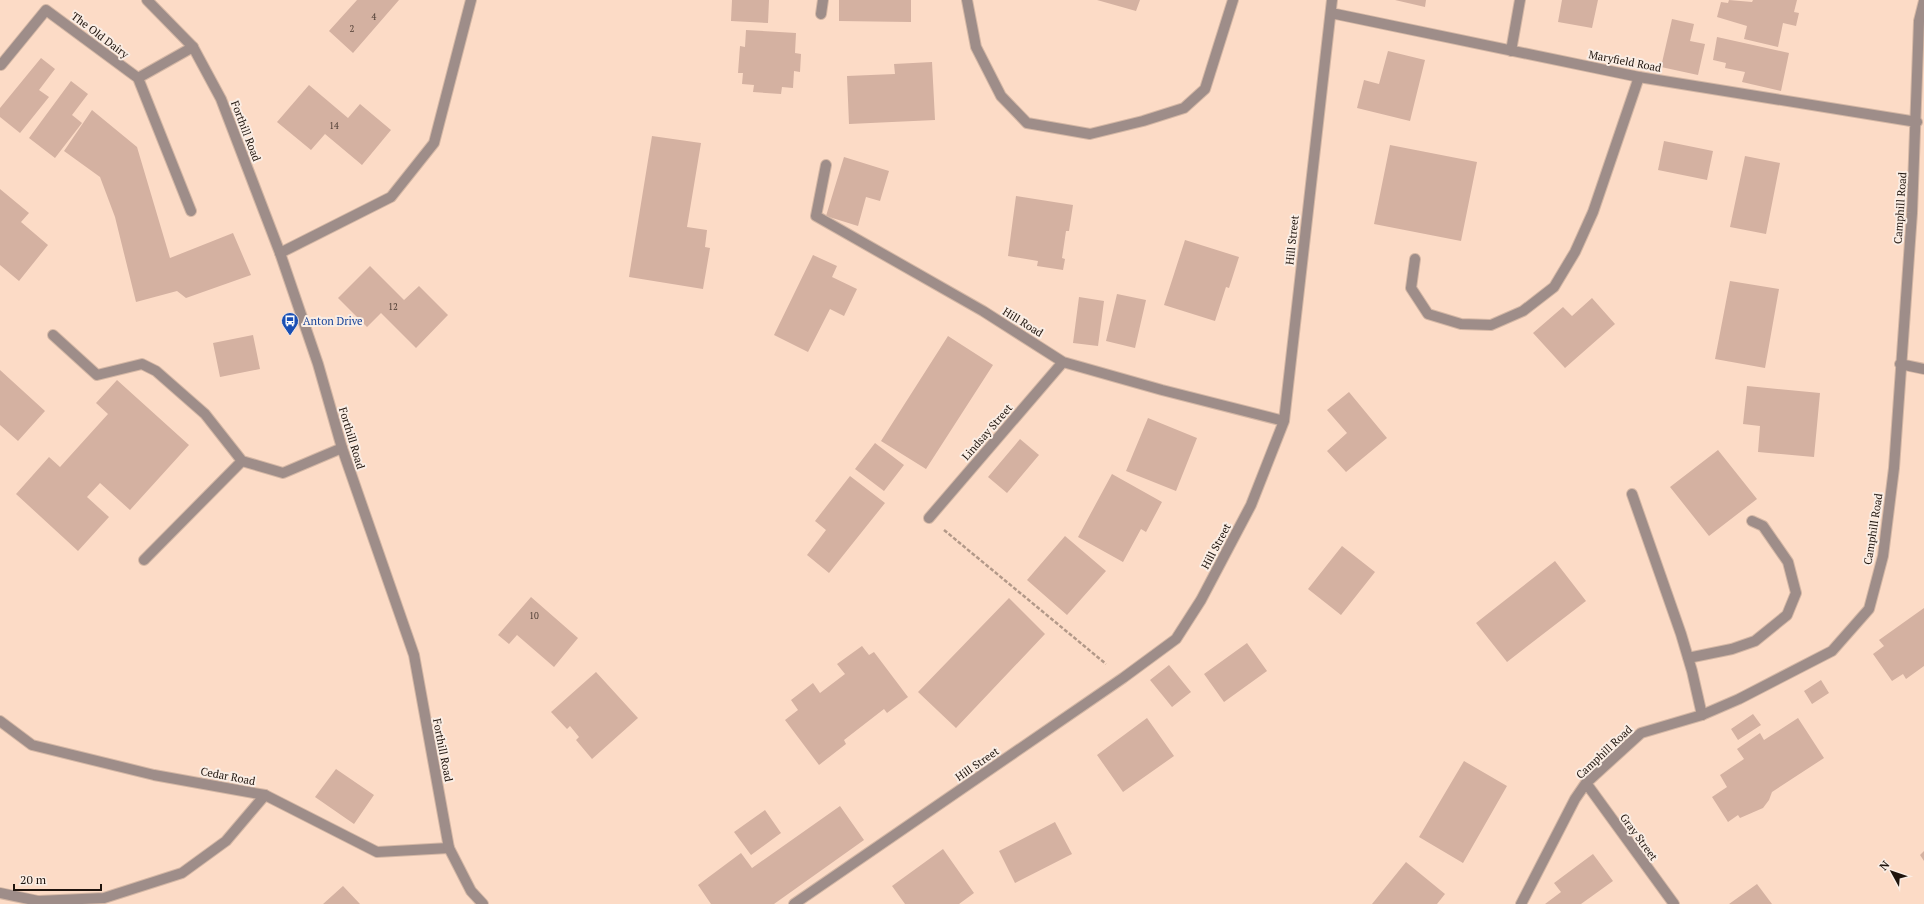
<svg xmlns="http://www.w3.org/2000/svg" width="1924" height="904" font-family="'PT Serif',serif">
  <rect width="100%" height="100%" fill="#fcdbc6"/>
  <path fill="#d4b1a1" d="M 357,0 L 399,0 L 353,53 L 329,31 Z
    M 732,0 L 769,0 L 768,23 L 731,21 Z
    M 839,0 L 911,0 L 911,22 L 839,21 Z
    M 1097,0 L 1140,0 L 1136,11 Z
    M 1395,0 L 1426,0 L 1425,7 Z
    M 1562,0 L 1598,0 L 1592,28 L 1558,22 Z
    M 1729,0 L 1752,2 L 1753,0 L 1797,0 L 1794,12 L 1799,13 L 1796,26 L 1783,23 L 1778,47 L 1744,39 L 1747,26 L 1717,17 L 1721,2 L 1728,3 Z
    M 1672,19 L 1694,24 L 1690,41 L 1705,44 L 1698,75 L 1661,67 Z
    M 746,30 L 796,33 L 795,53 L 801,54 L 800,72 L 794,71 L 793,88 L 782,87 L 781,94 L 753,92 L 754,85 L 742,84 L 743,73 L 738,73 L 740,46 L 745,47 Z
    M 1717,37 L 1789,53 L 1781,91 L 1742,82 L 1745,72 L 1725,68 L 1726,63 L 1713,60 Z
    M 1388,51 L 1425,60 L 1410,121 L 1357,108 L 1364,80 L 1379,84 Z
    M 41,58 L 55,69 L 39,90 L 49,97 L 20,133 L 0,117 L 0,108 Z
    M 932,62 L 935,120 L 849,124 L 847,76 L 895,74 L 894,64 Z
    M 71,81 L 88,94 L 72,115 L 82,123 L 55,158 L 29,138 Z
    M 309,85 L 348,118 L 360,104 L 391,130 L 362,165 L 325,134 L 311,150 L 277,122 Z
    M 92,110 L 137,147 L 170,258 L 233,233 L 251,275 L 186,298 L 177,291 L 136,302 L 115,217 L 100,177 L 64,151 Z
    M 652,136 L 701,143 L 687,227 L 707,230 L 705,247 L 710,248 L 703,289 L 629,277 Z
    M 1664,141 L 1713,151 L 1707,180 L 1658,170 Z
    M 1390,145 L 1477,162 L 1461,241 L 1374,224 Z
    M 1745,156 L 1780,163 L 1766,234 L 1730,227 Z
    M 844,157 L 889,171 L 880,201 L 866,197 L 858,226 L 826,216 Z
    M 0,189 L 29,213 L 21,222 L 48,245 L 19,281 L 0,265 Z
    M 1016,196 L 1073,205 L 1069,231 L 1066,231 L 1062,258 L 1065,259 L 1063,270 L 1037,266 L 1038,261 L 1008,256 Z
    M 1185,240 L 1239,257 L 1229,288 L 1226,287 L 1215,321 L 1164,305 Z
    M 813,255 L 837,266 L 832,277 L 857,289 L 844,316 L 830,309 L 808,352 L 774,335 Z
    M 370,266 L 404,300 L 419,286 L 448,315 L 416,348 L 381,313 L 367,327 L 338,298 Z
    M 1730,281 L 1779,289 L 1765,368 L 1715,359 Z
    M 1117,294 L 1146,300 L 1135,348 L 1106,341 Z
    M 1079,297 L 1104,301 L 1098,346 L 1073,343 Z
    M 1592,298 L 1615,324 L 1565,368 L 1533,333 L 1563,307 L 1572,316 Z
    M 253,335 L 260,369 L 220,377 L 213,343 Z
    M 948,336 L 993,365 L 926,469 L 881,441 Z
    M 0,370 L 45,411 L 18,441 L 0,425 Z
    M 117,380 L 189,445 L 130,510 L 100,483 L 87,497 L 109,517 L 78,551 L 16,494 L 49,457 L 60,467 L 108,414 L 96,403 Z
    M 1747,386 L 1820,393 L 1814,457 L 1758,452 L 1760,426 L 1743,424 Z
    M 1349,392 L 1387,438 L 1346,472 L 1327,451 L 1347,433 L 1327,410 Z
    M 1148,418 L 1197,438 L 1176,491 L 1126,471 Z
    M 1020,439 L 1039,455 L 1007,493 L 988,477 Z
    M 875,443 L 904,465 L 884,491 L 855,469 Z
    M 1718,450 L 1757,499 L 1709,536 L 1670,487 Z
    M 1112,474 L 1162,502 L 1146,532 L 1141,529 L 1123,562 L 1078,537 Z
    M 850,476 L 885,503 L 829,573 L 807,555 L 826,530 L 815,521 Z
    M 1065,536 L 1106,571 L 1067,615 L 1027,580 Z
    M 1342,546 L 1375,572 L 1341,615 L 1308,589 Z
    M 1555,561 L 1586,601 L 1507,662 L 1476,623 Z
    M 531,597 L 578,638 L 554,667 L 517,635 L 509,644 L 498,635 Z
    M 1009,598 L 1045,634 L 956,728 L 918,692 Z
    M 1924,608 L 1924,666 L 1906,679 L 1903,674 L 1892,681 L 1873,654 L 1884,646 L 1879,640 Z
    M 1247,643 L 1267,671 L 1224,702 L 1204,674 Z
    M 862,646 L 869,655 L 874,652 L 908,697 L 887,713 L 884,709 L 844,740 L 846,744 L 819,765 L 785,720 L 798,710 L 791,700 L 813,683 L 820,693 L 845,674 L 837,664 Z
    M 1169,665 L 1191,692 L 1172,707 L 1150,680 Z
    M 596,672 L 638,718 L 592,759 L 576,740 L 579,737 L 570,726 L 567,729 L 551,712 Z
    M 1821,680 L 1829,693 L 1812,704 L 1804,691 Z
    M 1753,714 L 1761,725 L 1738,740 L 1731,729 Z
    M 1147,718 L 1174,756 L 1123,792 L 1097,755 Z
    M 1798,718 L 1824,758 L 1772,792 L 1769,800 L 1763,808 L 1740,818 L 1738,815 L 1728,822 L 1712,797 L 1727,787 L 1720,775 L 1744,759 L 1737,749 L 1760,733 L 1764,740 Z
    M 1464,761 L 1507,786 L 1463,863 L 1419,837 Z
    M 336,769 L 374,795 L 354,824 L 315,797 Z
    M 840,806 L 864,840 L 774,904 L 711,904 L 698,885 L 741,853 L 752,868 Z
    M 765,810 L 781,833 L 751,855 L 734,832 Z
    M 1055,822 L 1072,854 L 1015,883 L 999,851 Z
    M 943,849 L 974,893 L 959,904 L 905,904 L 892,886 Z
    M 1924,851 L 1924,861 L 1920,855 Z
    M 1593,854 L 1613,881 L 1581,904 L 1545,904 L 1561,892 L 1554,883 Z
    M 1406,862 L 1445,894 L 1437,904 L 1372,904 Z
    M 1757,884 L 1772,904 L 1729,904 Z
    M 343,886 L 360,904 L 323,904 Z"/>
  <g fill="none" stroke-linecap="round" stroke-linejoin="round">
    <defs>
      <path id="service" d="M 1415,259 L 1411,288 L 1428,314 L 1461,324 L 1491,325 L 1523,311 L 1554,287 L 1575,252 L 1593,212 L 1639,77
        M 53,335 L 97,375 L 142,364 L 156,371 L 205,414 L 242,461
        M 1632,494 L 1681,634 L 1692,671 L 1702,715
        M 144,560 L 242,461 L 283,473 L 342,448
        M 1688,658 L 1732,649 L 1755,641 L 1787,615 L 1796,593 L 1788,562 L 1763,526 L 1752,521
        M 0,893 L 38,901 L 104,898 L 182,873 L 226,841 L 265,795"/>
      <path id="minor" d="M 967,0 L 976,47 L 1001,96 L 1027,123 L 1090,134 L 1143,121 L 1184,108 L 1205,89 L 1233,0
        M 1331,13 L 1639,77 L 1917,122
        M 821,14 L 823,0
        M 1511,51 L 1520,0
        M 1,65 L 46,10 L 138,78 L 193,47
        M 138,78 L 191,211
        M 826,165 L 816,216 L 983,311 L 1063,362 L 1162,390 L 1284,421
        M 280,253 L 391,197 L 434,143 L 471,0
        M 1900,364 L 1924,369
        M 929,518 L 1063,362
        M 0,721 L 32,745 L 154,775 L 265,795 L 377,852 L 449,848
        M 1586,783 L 1674,904
        M 794,904 L 1123,678 L 1176,639 L 1201,600 L 1251,505 L 1284,421 L 1332,0
        M 1521,904 L 1575,799 L 1586,783 L 1641,733 L 1702,715 L 1739,699 L 1832,651 L 1869,609 L 1883,556 L 1894,468 L 1912,213 L 1919,21 L 1924,1"/>
      <path id="tertiary" d="M 147,0 L 193,47 L 221,99 L 280,253 L 318,364 L 342,448 L 414,655 L 449,848 L 471,891 L 483,904"/>
    </defs>
    <use href="#service" stroke="#d4b7a5" stroke-width="12"/>
    <use href="#minor" stroke="#d4b7a5" stroke-width="12"/>
    <use href="#tertiary" stroke="#d4b7a5" stroke-width="12"/>
    <path stroke="#b39989" stroke-width="2.5" stroke-dasharray="4 2" stroke-linecap="butt" d="M 944,530 L 1106,664"/>
    <use href="#service" stroke="#9e8d89" stroke-width="10"/>
    <use href="#minor" stroke="#9e8d89" stroke-width="10"/>
    <use href="#tertiary" stroke="#9e8d89" stroke-width="10"/>
  </g>
  <defs>
    <symbol id="bus-pin" viewBox="-11 -11 22 30"><path d="M0 17L-7.5 6A9.5 9.5 0 1 1 7.5 6Z" fill="#1a4fb4" stroke="#faede4"/><path d="M-5-6H5V4H4V6H2V4H-2V6H-4V4H-5ZM-3.5-4V0h7V-4ZM-3.5 1.2v1.5H-2V1.2ZM2 1.2v1.5H3.5V1.2Z" fill="#fff"/></symbol>
  </defs>
  <g fill-rule="evenodd">
    <use href="#bus-pin" x="280" y="311" width="20" height="27"/>
  </g>
  <g text-anchor="middle" stroke-width="4" stroke-linejoin="round" paint-order="stroke">
    <g font-size="9" fill="#4c3b32">
      <text x="374" y="20">4</text>
      <text x="352" y="32">2</text>
      <text x="334" y="129">14</text>
      <text x="393" y="310">12</text>
      <text x="534" y="619">10</text>
    </g>
    <g font-size="11" fill="#1f140d" stroke="#faede4">
      <text transform="translate(100 35) rotate(37)" y="4">The Old Dairy</text>
      <text transform="translate(1625 61) rotate(11)" y="4">Maryfield Road</text>
      <text transform="translate(246 131) rotate(69)" y="4">Forthill Road</text>
      <text transform="translate(1900 208) rotate(-86)" y="4">Camphill Road</text>
      <text transform="translate(1292 240) rotate(-84)" y="4">Hill Street</text>
      <text transform="translate(1023 322) rotate(32)" y="4">Hill Road</text>
      <text transform="translate(987 432) rotate(-49)" y="4">Lindsay Street</text>
      <text transform="translate(352 438) rotate(73)" y="4">Forthill Road</text>
      <text transform="translate(1873 529) rotate(-81)" y="4">Camphill Road</text>
      <text transform="translate(1216 546) rotate(-62)" y="4">Hill Street</text>
      <text transform="translate(443 750) rotate(79)" y="4">Forthill Road</text>
      <text transform="translate(1604 752) rotate(-43)" y="4">Camphill Road</text>
      <text transform="translate(977 764) rotate(-35)" y="4">Hill Street</text>
      <text transform="translate(228 776) rotate(11)" y="4">Cedar Road</text>
      <text transform="translate(1639 837) rotate(54)" y="4">Gray Street</text>
    </g>
    <g font-size="11" fill="#164399" stroke="#faede4" text-anchor="start">
      <text x="303" y="325">Anton Drive</text>
    </g>
  </g>
  <g transform="translate(1892 872) rotate(310)" stroke="#faede4" stroke-width="3" paint-order="stroke">
  <path d="M0-3L7 15L0 10L-7 15Z" fill="#1f140d"/>
  <text y="-6" font-size="11" font-weight="bold" text-anchor="middle" fill="#1f140d">N</text>
  </g>
  <path d="M14 884v6h87v-6" fill="none" stroke="#1f140d" stroke-width="2"/>
  <text x="20" y="884" font-size="12" fill="#1f140d" stroke="#faede4" stroke-width="3" paint-order="stroke">20 m</text>
</svg>
